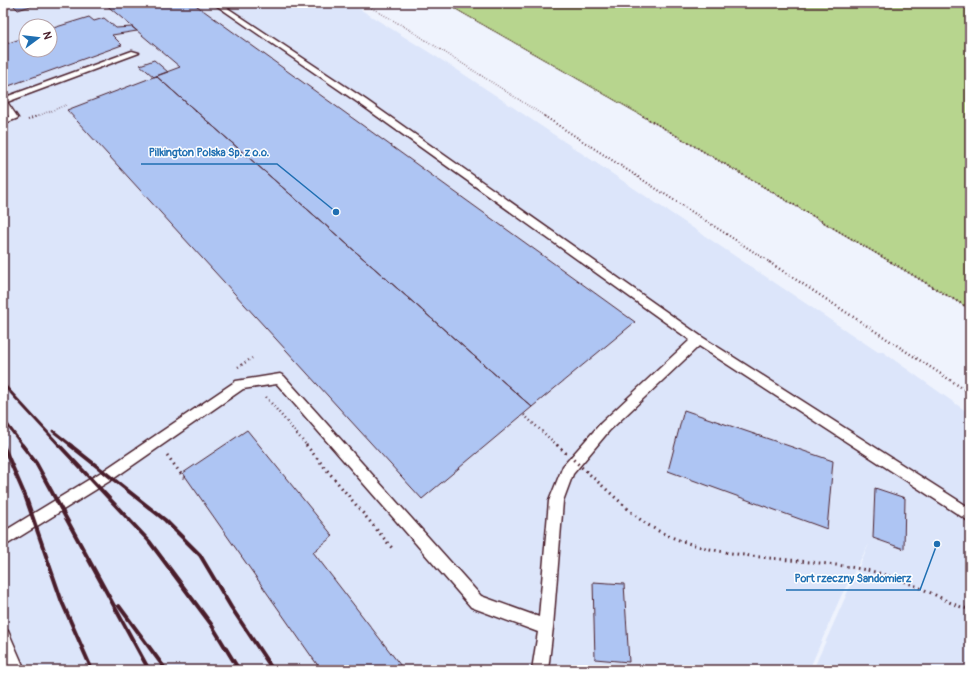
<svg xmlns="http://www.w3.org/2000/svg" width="973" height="673" font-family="Pangolin,sans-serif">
  <rect width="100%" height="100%" fill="#eff3fd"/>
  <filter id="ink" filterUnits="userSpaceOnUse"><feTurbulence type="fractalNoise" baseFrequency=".025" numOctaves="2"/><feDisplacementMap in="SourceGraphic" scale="8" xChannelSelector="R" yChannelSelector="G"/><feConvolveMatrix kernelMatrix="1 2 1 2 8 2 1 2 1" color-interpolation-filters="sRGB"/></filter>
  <g filter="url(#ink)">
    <path fill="#dce5fa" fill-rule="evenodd" d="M 3,3 L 350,3 L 459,71 L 878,352 L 883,352 L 970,414 L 970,670 L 813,670 L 869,544 L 841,596 L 809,670 L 3,670 ZM 26,26 L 50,26 L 50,50 L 26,50 Z"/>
    <path fill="#b7d58e" stroke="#807a5c" d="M 445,3 L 970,3 L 970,309 L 672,133 Z"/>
    <path fill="#aec5f3" stroke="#4a1f2b" d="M 11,3 L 40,3 L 18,10 Z
      M 104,3 L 193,3 L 635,322 L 532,407 L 156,76 L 180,67 Z
      M 89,17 L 94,21 L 104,18 L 116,28 L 132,27 L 137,31 L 112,35 L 122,45 L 3,88 L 3,45 L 26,37 L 26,50 L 50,50 L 50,29 Z
      M 154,60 L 168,72 L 154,77 L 140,65 Z
      M 156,76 L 532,407 L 422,499 L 67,110 Z
      M 684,410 L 833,461 L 827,529 L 668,471 Z
      M 247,430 L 333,536 L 313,552 L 404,670 L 321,670 L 183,473 Z
      M 875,488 L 905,498 L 904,549 L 873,538 Z
      M 593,582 L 624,584 L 629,662 L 595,659 Z"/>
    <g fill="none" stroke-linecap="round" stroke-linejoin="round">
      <defs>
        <path id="lane" d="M 213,3 L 220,3 L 366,100 L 702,337 L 970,508 L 970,522 L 699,346 L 609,431 L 573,474 L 563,501 L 553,627 L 548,670 L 532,670 L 538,632 L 471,607 L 277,384 L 243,389 L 113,479 L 3,547 L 3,532 L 103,471 L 236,381 L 280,374 L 284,376 L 481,596 L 539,617 L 549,501 L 563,466 L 601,423 L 690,340 L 360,104 Z
          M 132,51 L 139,53 L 7,102 L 18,118 L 3,124 L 3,119 L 9,117 L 3,108 L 3,98 Z
          M 3,628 L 8,631 L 25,670 L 9,670 L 3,655 Z"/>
      </defs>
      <use href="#lane" stroke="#4a1f2b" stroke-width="3"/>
      <path stroke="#4a1f2b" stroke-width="1.5" stroke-dasharray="0.5 2" stroke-linecap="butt" d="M 363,3 L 410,30 L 546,117
        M 445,3 L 645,117
        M 35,117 L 66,105"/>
      <path stroke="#4a1f2b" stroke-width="2" stroke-dasharray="1 2.5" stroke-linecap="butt" d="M 544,116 L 771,263
        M 643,116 L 893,263
        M 28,120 L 37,116"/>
      <path stroke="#4a1f2b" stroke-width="2.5" stroke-dasharray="1 3" stroke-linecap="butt" d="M 769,262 L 970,393
        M 891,262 L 970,309
        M 238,367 L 252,358
        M 266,397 L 307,446"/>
      <path stroke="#4a1f2b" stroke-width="3" stroke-dasharray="1.5 4" stroke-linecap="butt" d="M 306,445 L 392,548
        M 167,455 L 184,478
        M 627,508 C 689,570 806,551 886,575 C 901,580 917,586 931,593 C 944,599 956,607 970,609"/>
      <use href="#lane" fill="#fff" fill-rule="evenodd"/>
      <path stroke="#4a1f2b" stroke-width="3" d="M 3,384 L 60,446
        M 3,419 L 23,446
        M 53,431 L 72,446
        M 3,444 L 4,446"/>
      <path stroke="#4a1f2b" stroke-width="4" d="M 3,445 L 26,498 L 62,602 L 92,670
        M 22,445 L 36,463 L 149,670
        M 59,445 L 149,541 L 211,624 L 239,670
        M 70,445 L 165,520 L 200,555 L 231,607 L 273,670
        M 119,606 L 166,670"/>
      <path stroke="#4a1f2b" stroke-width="2.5" stroke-dasharray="1 3" stroke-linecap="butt" d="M 524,415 L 558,446"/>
      <path stroke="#4a1f2b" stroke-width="3" stroke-dasharray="1.5 4" stroke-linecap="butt" d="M 557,445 L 627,508"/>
    </g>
  </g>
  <path fill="none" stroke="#1f6fb2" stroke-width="1.5" d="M336 212L277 164H141M937 544L920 590H786"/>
  <g fill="#1f6fb2" stroke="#fff" stroke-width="1.5">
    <circle cx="336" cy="212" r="4"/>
    <circle cx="937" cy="544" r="4"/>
  </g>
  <g font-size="11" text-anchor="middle" font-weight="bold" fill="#1f6fb2" stroke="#fff" stroke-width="3" stroke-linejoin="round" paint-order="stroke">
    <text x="209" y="156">Pilkington Polska Sp. z o.o.</text>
    <text x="853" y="582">Port rzeczny Sandomierz</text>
  </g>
  <rect width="973" height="673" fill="none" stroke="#fff" stroke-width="16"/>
  <rect x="8" y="8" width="957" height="657" fill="none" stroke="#4a1f2b" stroke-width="1.5" filter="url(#ink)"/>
  <g transform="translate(38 38) rotate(75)"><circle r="19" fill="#ffffff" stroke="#b7a5aa"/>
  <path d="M0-3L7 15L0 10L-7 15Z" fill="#1f6fb2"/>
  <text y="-6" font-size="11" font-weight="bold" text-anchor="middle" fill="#4a1f2b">N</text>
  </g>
</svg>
